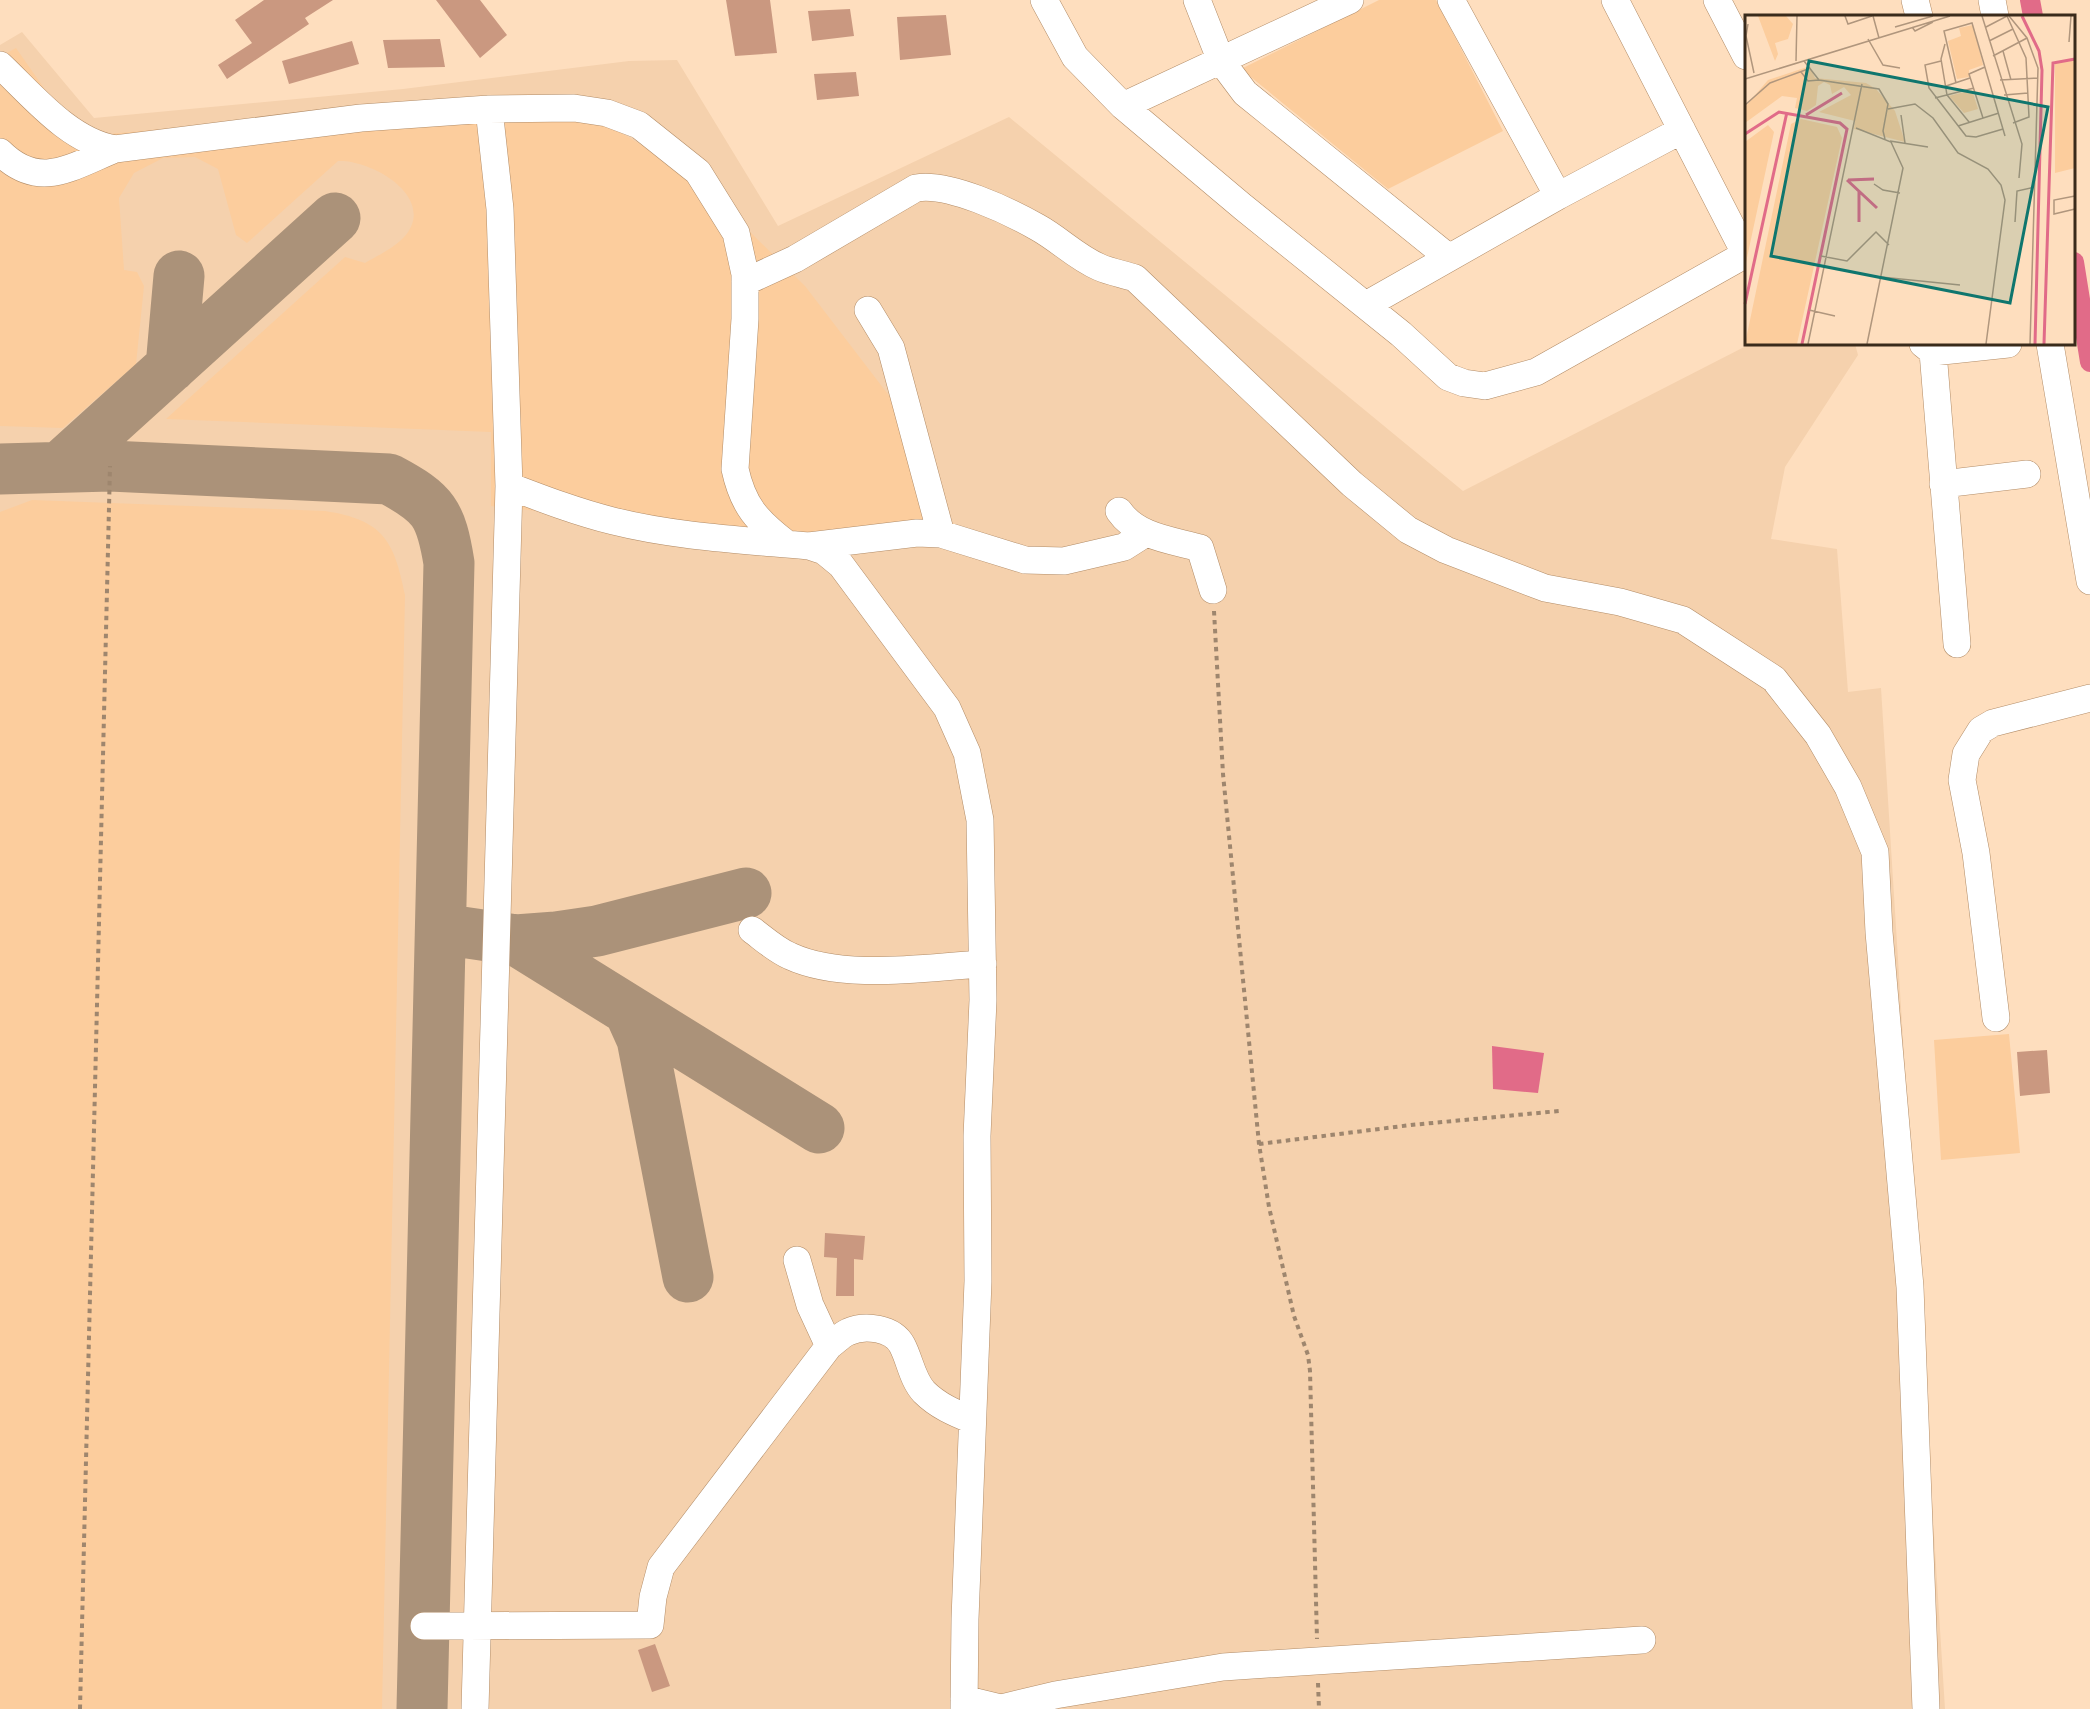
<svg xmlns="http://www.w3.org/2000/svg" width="2090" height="1709" font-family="'DejaVu Sans',sans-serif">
  <rect width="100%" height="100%" fill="#fedebe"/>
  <path fill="#f5d1ad" d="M 22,32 L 94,118 L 403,89 L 629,61 L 677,60 L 778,226 L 1009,117 L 1463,491 L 1750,344 L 1855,344 L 1858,355 L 1785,467 L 1771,539 L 1837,549 L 1848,692 L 1881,688 L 1945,1709 L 0,1709 L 0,45 Z"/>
  <path fill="#fccd9d" d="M 1379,0 L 1436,0 L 1503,131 L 1388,189 L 1241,69 Z
    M 16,48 L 78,137 L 513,95 L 611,127 L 692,175 L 805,286 L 910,423 L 938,526 L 814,541 L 491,506 L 491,432 L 166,419 L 345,257 L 365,263 C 382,253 408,242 413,221 C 421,187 365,159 338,161 L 247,243 L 236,235 L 218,169 L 195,157 L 163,158 L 134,173 L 119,198 L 124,270 L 137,272 L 144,286 L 136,364 L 63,428 L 0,426 L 0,57 Z
    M 32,500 L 325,511 C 383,520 394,540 405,595 L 382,1709 L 0,1709 L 0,512 Z
    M 2009,1034 L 2020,1153 L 1941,1160 L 1934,1040 Z"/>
  <path fill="#e16b88" d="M 1492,1046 L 1544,1053 L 1538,1093 L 1493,1089 Z"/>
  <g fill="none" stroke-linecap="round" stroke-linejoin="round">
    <path stroke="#e16b88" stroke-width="20" d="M 2030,0 L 2033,16
      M 2074,262 L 2090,362"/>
    <path stroke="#ab9279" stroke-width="51" d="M 171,367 L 179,276
      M 60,467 L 335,218
      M 0,469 L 110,466 L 389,479 C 434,503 441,513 449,563 L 422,1709
      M 441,929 L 516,940 L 556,937 L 597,931 L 746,893
      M 516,940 L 819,1128
      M 629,1010 L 642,1039 L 688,1277"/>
  </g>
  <path fill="#ca9880" d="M 264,0 L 333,0 L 305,18 L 309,24 L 227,79 L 218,65 L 252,43 L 235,20 Z
    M 436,0 L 480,0 L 507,35 L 480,58 Z
    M 726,0 L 770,0 L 777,53 L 735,56 Z
    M 850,9 L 854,36 L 812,41 L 808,11 Z
    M 946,15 L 951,55 L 900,60 L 897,17 Z
    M 440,39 L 445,67 L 388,68 L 383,40 Z
    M 352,41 L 359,64 L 289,84 L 282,61 Z
    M 856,72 L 859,96 L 817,100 L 814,74 Z
    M 2047,1050 L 2050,1093 L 2020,1096 L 2017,1052 Z
    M 825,1233 L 865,1236 L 863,1260 L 854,1259 L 854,1296 L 836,1296 L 837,1258 L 824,1257 Z
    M 655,1644 L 670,1686 L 652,1692 L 638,1650 Z"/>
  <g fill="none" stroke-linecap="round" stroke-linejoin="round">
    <defs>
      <path id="minor" d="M 1044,0 L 1075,57 L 1123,106 L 1243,207 L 1401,334 L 1448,377 L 1464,383 L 1485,386 L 1536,372 L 1746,254
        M 1197,0 L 1221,61 L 1245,93 L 1448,257
        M 1451,0 L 1558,196
        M 1615,0 L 1746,255
        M 1717,0 L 1746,56
        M 1915,0 L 1919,16
        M 1992,0 L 1995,16
        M 0,65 C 33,96 69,141 115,149 L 361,118 L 489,109 L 574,108 L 607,113 L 639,125 L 698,172 L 736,233 L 745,274 L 745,319 L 735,469 C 743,506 757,521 787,544
        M 1123,106 L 1350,0
        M 0,152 C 39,191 71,167 115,149
        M 745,282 L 795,259 L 916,188 C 948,182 1009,211 1037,227 C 1059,239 1076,257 1099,267 C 1110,272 1123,274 1135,278 L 1352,484 L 1408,530 L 1446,550 L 1545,588 L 1620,602 L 1683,620 L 1774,679 L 1818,735 L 1848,787 L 1875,852 L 1879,932 L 1910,1287 L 1926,1709
        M 1366,305 L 1558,196 L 1682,130
        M 868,310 L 891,348 L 941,534
        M 1923,344 L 1933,352 L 1957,644
        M 2050,344 L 2090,581
        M 1933,352 L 2008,344
        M 1943,484 L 2027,474
        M 509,486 C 543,499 577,512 613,521 C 677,537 743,540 809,546 L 824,551 L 841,565 L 947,708 L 967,753 L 980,820 L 983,1000 L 977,1136 L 978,1281 L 965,1619 L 964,1709
        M 1119,511 C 1137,537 1171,540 1200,548 L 1213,590
        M 809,546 L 917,533 L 941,534 L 1025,560 L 1064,561 L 1124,547 L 1146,533
        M 752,930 C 764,939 776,950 790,956 C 844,981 925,967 983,964
        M 1996,1018 L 1976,853 L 1962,780 L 1966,754 L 1981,730 L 1993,723 L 2090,698
        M 797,1260 L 810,1305 L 829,1346
        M 424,1626 L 650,1625 L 653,1597 L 661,1567 L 829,1346 C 835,1342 841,1335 848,1332 C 865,1324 893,1328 902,1345 C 910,1360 912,1379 924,1392 C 938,1406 955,1413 972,1420
        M 964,1699 L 1001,1708 L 1055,1695 L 1223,1667 L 1642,1640
        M 475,1709 L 509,486 L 500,209 L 489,109"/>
    </defs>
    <use href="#minor" stroke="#b28c67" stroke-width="28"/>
    <path stroke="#9e866e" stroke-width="4" stroke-dasharray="4.5 4.5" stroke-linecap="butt" d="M 1214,611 L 1223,774 L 1259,1144 L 1269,1207 L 1294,1316 L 1308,1355 L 1310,1371 L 1317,1639
      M 1259,1144 L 1411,1125 L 1559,1111
      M 1318,1683 L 1319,1709
      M 80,1709 L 110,466"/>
    <use href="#minor" stroke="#fff" stroke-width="27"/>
  </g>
  <g transform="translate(1745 15)">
    <rect width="330" height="330" fill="#fedebe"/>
    <path d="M 13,1 L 41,1 L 48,9 L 43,24 L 30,28 L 33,39 L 30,46 ZM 228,10 L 238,50 L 224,55 L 224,62 L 212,64 L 203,26 L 216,21 L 214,13 ZM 330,45 L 330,153 L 310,158 L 310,48 ZM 65,51 L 70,63 L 121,68 L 131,74 L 150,96 L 160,127 L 109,114 L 110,106 L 74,97 L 106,80 L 99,72 L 87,79 L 85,70 L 79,67 L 73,71 L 71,90 L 62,96 L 50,93 L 52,83 L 37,81 L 0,108 L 0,92 L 23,65 ZM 227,75 L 233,94 L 219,98 L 204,81 ZM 56,104 L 92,112 L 97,123 L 52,329 L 0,329 L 46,109 ZM 23,110 L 29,117 L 0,252 L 0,127 Z" fill="#fccd9d"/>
    <path fill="none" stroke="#e16b88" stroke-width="3" d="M 277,1 L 294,36 L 297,55 L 290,329M 61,100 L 97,78M 0,119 L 34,97 L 95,108 L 102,114 L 57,329M 102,165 L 132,193M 103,165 L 129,164M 114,176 L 114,207M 0,289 L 42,97M 299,329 L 308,48 L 330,44"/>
    <path fill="none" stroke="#b0967d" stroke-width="1.5" d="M 100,1 L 103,9 L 127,1M 128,1 L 134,23M 237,1 L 277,129 L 274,163M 264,1 L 282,23 L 293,53 L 285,329M 3,9 L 1,21 L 9,58M 150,12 L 188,1M 167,12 L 170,16 L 188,7M 241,12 L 262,1 L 281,43 L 284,102 L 268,108M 123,24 L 138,50 L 155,53M 244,26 L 268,14M 324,27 L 326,1M 200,29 L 196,44 L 202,80 L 224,107M 258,36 L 266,65M 248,41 L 282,23M 51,46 L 52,1M 59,46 L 74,65 L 134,74 L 143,89 L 138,116 L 140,124M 196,46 L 180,50 L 184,73 L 221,121 L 231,122 L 258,114M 56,57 L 63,66 L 74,65M 0,64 L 205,1M 255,65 L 293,63M 211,68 L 199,16 L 227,8 L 260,121M 201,71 L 225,63M 259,80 L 283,78M 190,83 L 229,73M 0,90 L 25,68 L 63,54M 143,94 L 170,89 L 188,103 L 213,138 L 243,154 L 256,170 L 260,185 L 241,329M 156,100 L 160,128M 238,103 L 224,59 L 240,52M 213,111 L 254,98M 111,113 L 146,127 L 158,153 L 122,329M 145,126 L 183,132M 129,169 L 138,175 L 155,178M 330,181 L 309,185 L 309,199 L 330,194M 270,207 L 272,176 L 290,172M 76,241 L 102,246 L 131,217 L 144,230M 136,262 L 215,270M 64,295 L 90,301M 63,329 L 117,69"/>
    <path fill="#0f766e" fill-opacity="0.15" stroke="#0f766e" stroke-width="3" d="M 64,46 L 303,92 L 265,288 L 26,241 Z"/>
    <rect width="330" height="330" fill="none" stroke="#3a2b1b" stroke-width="3"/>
  </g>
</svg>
